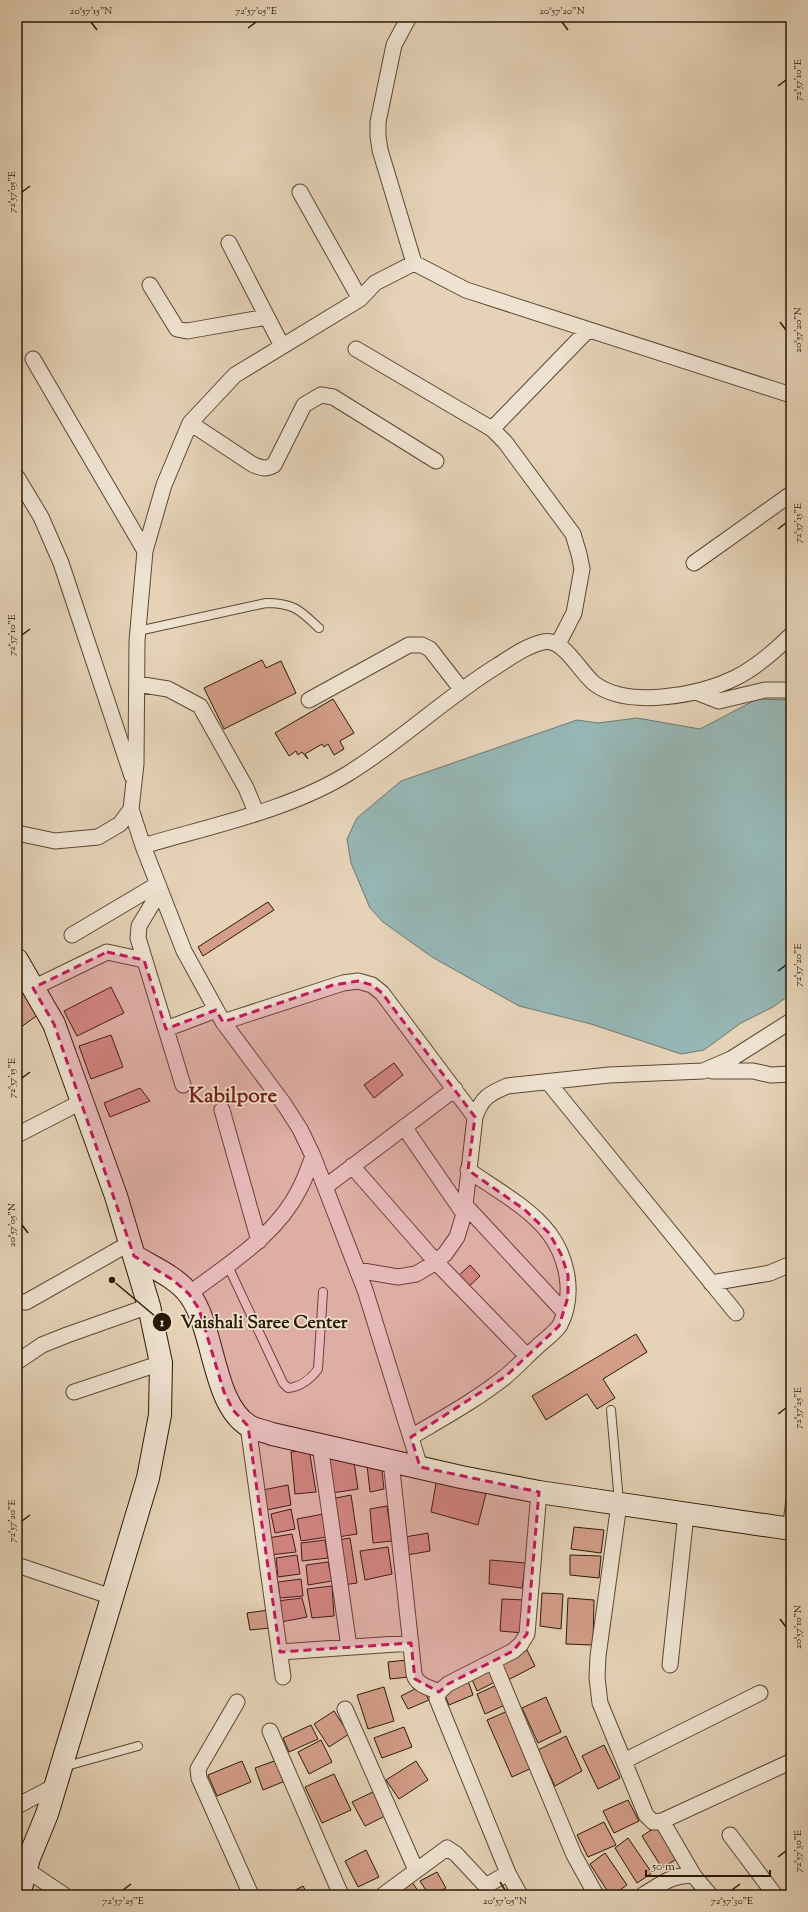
<svg xmlns="http://www.w3.org/2000/svg" width="808" height="1912" font-family="'Sorts Mill Goudy',serif">
  <rect width="100%" height="100%" fill="#e5d2b7"/>
  <filter id="stains"><feTurbulence type="fractalNoise" baseFrequency=".005" numOctaves="4"/><feColorMatrix values="0 0 0 0 .2 0 0 0 0 .09 0 0 0 0 .02 0 0 0 .5 -.17"/></filter>
  <radialGradient id="worn" r=".72"><stop offset=".6" stop-color="#630" stop-opacity="0"/><stop offset="1" stop-color="#630" stop-opacity=".3"/></radialGradient>
  <path fill="#96b6b4" stroke="#6b786e" d="M 757,699 L 791,700 L 791,994 L 773,1007 L 741,1023 L 704,1050 L 681,1054 L 591,1024 L 519,1006 L 432,957 L 383,922 L 370,908 L 351,863 L 347,839 L 357,818 L 401,781 L 577,720 L 598,723 L 637,718 L 700,729 Z"/>
  <path fill="#d39d88" stroke="#2a1a05" d="M 262,660 L 266,668 L 281,661 L 296,693 L 224,729 L 204,688 Z
    M 333,699 L 354,733 L 340,741 L 344,749 L 334,755 L 328,744 L 324,747 L 322,744 L 305,754 L 308,759 L 302,752 L 298,755 L 296,751 L 289,756 L 275,733 Z
    M 268,902 L 274,910 L 203,956 L 198,947 Z
    M 111,987 L 124,1013 L 77,1036 L 64,1011 Z
    M 21,989 L 39,1014 L 17,1030 L 17,992 Z
    M 111,1035 L 123,1067 L 91,1079 L 79,1046 Z
    M 394,1063 L 403,1075 L 374,1098 L 364,1085 Z
    M 140,1088 L 150,1101 L 110,1117 L 104,1103 Z
    M 470,1265 L 480,1276 L 465,1290 L 455,1279 Z
    M 636,1334 L 647,1352 L 603,1379 L 615,1398 L 597,1409 L 587,1394 L 546,1420 L 532,1396 Z
    M 309,1449 L 316,1492 L 295,1494 L 291,1452 Z
    M 326,1450 L 353,1455 L 358,1489 L 332,1493 Z
    M 381,1463 L 384,1489 L 370,1492 L 367,1465 Z
    M 437,1478 L 486,1493 L 478,1525 L 431,1512 Z
    M 288,1485 L 291,1505 L 267,1510 L 263,1490 Z
    M 351,1495 L 357,1534 L 338,1537 L 331,1499 Z
    M 387,1506 L 392,1541 L 373,1543 L 370,1509 Z
    M 291,1509 L 295,1529 L 275,1533 L 271,1514 Z
    M 323,1514 L 327,1537 L 301,1541 L 297,1519 Z
    M 574,1527 L 604,1530 L 601,1553 L 571,1549 Z
    M 428,1533 L 430,1551 L 407,1555 L 405,1537 Z
    M 292,1534 L 296,1552 L 270,1555 L 268,1538 Z
    M 350,1538 L 357,1583 L 343,1585 L 338,1540 Z
    M 325,1540 L 328,1558 L 302,1561 L 301,1543 Z
    M 388,1547 L 392,1574 L 365,1580 L 360,1551 Z
    M 297,1555 L 300,1574 L 278,1577 L 276,1558 Z
    M 570,1555 L 601,1556 L 599,1578 L 570,1575 Z
    M 490,1560 L 526,1563 L 522,1588 L 489,1584 Z
    M 328,1562 L 332,1581 L 308,1585 L 306,1565 Z
    M 301,1579 L 303,1596 L 280,1598 L 278,1582 Z
    M 332,1586 L 334,1616 L 312,1618 L 307,1589 Z
    M 542,1593 L 563,1594 L 561,1629 L 540,1626 Z
    M 302,1598 L 307,1617 L 281,1622 L 277,1601 Z
    M 568,1598 L 594,1600 L 593,1645 L 566,1644 Z
    M 502,1599 L 525,1600 L 523,1633 L 500,1631 Z
    M 269,1610 L 270,1628 L 250,1630 L 247,1613 Z
    M 525,1646 L 535,1666 L 508,1680 L 500,1660 Z
    M 407,1660 L 409,1677 L 390,1679 L 388,1662 Z
    M 491,1665 L 497,1681 L 477,1691 L 470,1675 Z
    M 468,1681 L 473,1695 L 449,1705 L 444,1693 Z
    M 499,1684 L 507,1704 L 485,1714 L 477,1694 Z
    M 421,1686 L 429,1700 L 408,1709 L 401,1696 Z
    M 384,1687 L 394,1721 L 368,1729 L 357,1695 Z
    M 546,1697 L 561,1732 L 538,1743 L 522,1708 Z
    M 510,1710 L 534,1767 L 512,1777 L 487,1720 Z
    M 334,1711 L 349,1734 L 329,1747 L 314,1724 Z
    M 311,1725 L 318,1739 L 289,1752 L 283,1738 Z
    M 404,1727 L 412,1747 L 382,1758 L 374,1738 Z
    M 566,1736 L 582,1771 L 555,1786 L 538,1750 Z
    M 321,1740 L 332,1762 L 309,1774 L 298,1752 Z
    M 604,1745 L 620,1778 L 598,1789 L 582,1756 Z
    M 277,1760 L 285,1781 L 263,1790 L 255,1768 Z
    M 242,1761 L 251,1782 L 217,1796 L 208,1775 Z
    M 416,1761 L 428,1780 L 399,1799 L 386,1780 Z
    M 334,1774 L 351,1810 L 322,1823 L 305,1787 Z
    M 377,1790 L 389,1814 L 365,1826 L 352,1802 Z
    M 628,1800 L 639,1821 L 614,1833 L 603,1811 Z
    M 604,1822 L 616,1845 L 588,1857 L 577,1835 Z
    M 659,1825 L 680,1857 L 662,1868 L 642,1836 Z
    M 628,1838 L 652,1873 L 637,1883 L 615,1848 Z
    M 366,1850 L 379,1877 L 358,1887 L 345,1861 Z
    M 605,1853 L 627,1885 L 613,1895 L 610,1895 L 590,1864 Z
    M 437,1872 L 446,1888 L 433,1895 L 429,1895 L 420,1881 Z
    M 409,1878 L 421,1895 L 391,1895 Z
    M 303,1886 L 308,1895 L 286,1895 Z"/>
  <g fill="none" stroke-linecap="round" stroke-linejoin="round">
    <defs>
      <path id="lane" d="M 138,631 L 266,603 C 294,603 300,610 319,628
        M 227,1264 L 283,1383 L 288,1388 C 300,1387 311,1379 318,1369 L 323,1292
        M 611,1410 L 619,1502
        M 787,1527 L 791,1496
        M 63,1767 L 138,1746"/>
      <path id="street" d="M 409,17 L 394,45 L 378,122 L 378,136 L 380,150 L 414,263
        M 300,192 L 360,299
        M 229,243 L 282,346
        M 150,285 L 177,329 L 187,331 L 267,317
        M 356,349 L 492,429 L 505,442 L 573,534 L 579,554 L 582,569 L 574,613 L 558,644
        M 33,359 L 145,551
        M 190,423 L 252,464 C 261,468 265,470 274,465 L 304,405 L 321,395 L 333,397 L 436,461
        M 492,429 L 587,331
        M 17,477 L 41,517 L 61,563 L 132,776
        M 694,563 L 791,494
        M 137,684 L 168,689 L 200,706 L 246,788 L 256,812
        M 696,692 L 719,701 L 765,690 L 791,690
        M 309,700 L 409,645 L 422,645 L 430,649 L 461,689
        M 131,809 L 143,846 L 184,951 L 223,1022 L 284,1104 L 300,1129 L 313,1156 L 365,1290 L 420,1467
        M 17,833 L 55,841 L 98,837 L 120,824 L 131,809 L 136,764 L 137,641 L 145,551 L 164,485 L 190,423 L 235,375 L 360,299 L 375,283 L 414,263 L 466,290 L 791,395
        M 143,846 C 210,826 290,810 349,773 C 401,741 445,698 497,666 C 511,657 526,646 543,642 C 564,637 580,673 595,684 C 629,709 700,695 735,678 C 755,668 775,651 791,635
        M 160,891 L 139,926 L 138,938 L 183,1085
        M 72,935 L 158,884
        M 33,988 L 107,952 L 144,960
        M 223,1022 L 343,983 L 358,981 L 372,985 L 382,993 L 475,1117
        M 166,1029 L 216,1010
        M 712,1071 L 753,1071 L 771,1075 L 791,1074
        M 548,1082 L 736,1313
        M 222,1110 L 259,1241
        M 404,1127 L 464,1214
        M 17,1135 L 81,1102
        M 352,1166 L 436,1262 L 527,1356
        M 325,1187 L 455,1089
        M 465,1205 L 565,1313
        M 357,1270 L 398,1277 L 416,1274 L 431,1265 L 445,1254 L 457,1237 L 464,1214 L 475,1117 C 482,1097 489,1094 507,1086 L 609,1075 L 703,1071 L 731,1059 L 791,1021
        M 711,1283 L 770,1273 L 791,1264
        M 189,1294 C 228,1264 276,1236 299,1190 C 305,1179 309,1167 313,1156
        M 17,1299 L 20,1302 L 26,1302 L 130,1243
        M 17,1362 L 42,1345 L 67,1335 L 149,1306
        M 74,1392 L 161,1363
        M 248,1426 L 283,1677
        M 411,1437 C 443,1418 476,1400 505,1377 C 516,1368 526,1357 536,1348 C 543,1341 555,1333 560,1325 C 575,1295 568,1259 549,1233 C 529,1207 495,1189 468,1170
        M 320,1445 L 349,1647
        M 391,1461 L 414,1674 C 416,1685 430,1688 439,1692
        M 619,1504 L 598,1656 L 597,1678 L 600,1703 L 646,1815 L 653,1822 L 662,1821 L 790,1762
        M 17,1565 L 112,1597
        M 280,1652 L 411,1643
        M 493,1661 L 574,1855 L 596,1895
        M 670,1665 L 686,1514
        M 237,1702 L 198,1769 L 199,1778 L 251,1895
        M 345,1709 L 416,1870
        M 270,1731 L 341,1895
        M 624,1761 L 760,1693
        M 17,1806 L 55,1786
        M 662,1821 L 694,1876
        M 730,1835 L 775,1895
        M 27,1870 L 64,1895
        M 383,1895 L 447,1848 L 456,1854 L 484,1884 L 489,1884 L 508,1873
        M 520,1895 L 508,1873 L 437,1699 L 439,1692 L 448,1684 L 513,1651 L 521,1644 L 527,1634 L 539,1492
        M 643,1895 C 660,1885 674,1873 694,1876 L 710,1895"/>
      <path id="secondary" d="M 17,960 L 54,1024 L 116,1196 L 149,1306 L 161,1363 L 160,1415 L 148,1478 L 47,1814 L 29,1858 L 19,1895
        M 134,1256 C 152,1267 176,1277 189,1294 C 215,1328 212,1404 249,1426 C 255,1430 265,1431 272,1434 L 461,1477 L 539,1492 L 791,1529"/>
    </defs>
    <use href="#lane" stroke="#594832" stroke-width="10"/>
    <use href="#street" stroke="#594832" stroke-width="17"/>
    <use href="#secondary" stroke="#2a1a05" stroke-width="24"/>
    <use href="#lane" stroke="#eee2d0" stroke-width="8"/>
    <use href="#street" stroke="#eee2d0" stroke-width="15"/>
    <use href="#secondary" stroke="#eee2d0" stroke-width="22"/>
  </g>
  <path fill="#c2185b" fill-opacity="0.2" stroke="#c2185b" stroke-width="3" stroke-dasharray="8 5" stroke-linejoin="round" d="M 107,952 L 144,960 L 166,1029 L 216,1010 L 223,1022 L 333,985 L 358,981 L 372,985 L 382,993 L 475,1117 L 468,1170 L 525,1210 L 549,1233 L 561,1254 L 568,1275 L 568,1297 L 559,1326 L 506,1376 L 411,1437 L 420,1467 L 539,1492 L 527,1634 L 513,1651 L 448,1684 L 439,1692 L 415,1679 L 411,1643 L 280,1652 L 248,1426 L 233,1410 L 224,1392 L 199,1309 L 189,1294 L 173,1280 L 134,1256 L 54,1024 L 33,988 Z"/>
  <path fill="none" stroke="#2a1a05" stroke-width="1.5" d="M 91,22 L 97,30M 562,22 L 568,30M 248,28 L 256,22M 778,86 L 786,80M 22,192 L 30,186M 780,322 L 786,330M 778,529 L 786,523M 22,635 L 30,629M 778,971 L 786,965M 22,1078 L 30,1072M 22,1225 L 28,1233M 778,1414 L 786,1408M 22,1521 L 30,1515M 780,1619 L 786,1627M 778,1857 L 786,1851M 500,1882 L 505,1890M 123,1890 L 131,1884M 732,1890 L 740,1884"/>
  <g text-anchor="middle" stroke-width="3.5" stroke-linejoin="round" paint-order="stroke">
    <g font-size="21" font-weight="bold" fill="#7a1f14" stroke="#eee2d0">
      <text x="233" y="1102">Kabilpore</text>
    </g>
  </g>
  <path fill="none" stroke="#2a1a05" stroke-width="1.5" d="M112 1280L162 1322"/>
  <g fill="#2a1a05" stroke="#eee2d0" stroke-width="1.5">
    <circle cx="112" cy="1280" r="4"/>
    <circle cx="162" cy="1322" r="10"/>
  </g>
  <g font-size="12" text-anchor="middle" font-weight="bold" fill="#fff">
    <text x="162" y="1326">1</text>
  </g>
  <g font-size="18" text-anchor="middle" font-weight="bold" fill="#2a1a05" stroke="#eee2d0" stroke-width="3.5" stroke-linejoin="round" paint-order="stroke">
    <text x="264" y="1328">Vaishali Saree Center</text>
  </g>
  <rect width="808" height="1912" fill="none" stroke="#e5d2b7" stroke-width="44"/>
  <path d="M646 1870v6h124v-6" fill="none" stroke="#2a1a05" stroke-width="2"/>
  <text x="652" y="1870" font-size="12" fill="#2a1a05" stroke="#eee2d0" stroke-width="3" paint-order="stroke">50 m</text>
  <rect x="22" y="22" width="764" height="1868" fill="none" stroke="#2a1a05" stroke-width="1.5"/>
  <g font-size="10" text-anchor="middle" fill="#2a1a05">
    <text x="91" y="14">20°57'15"N</text>
    <text x="256" y="14">72°57'05"E</text>
    <text x="562" y="14">20°57'20"N</text>
    <text transform="translate(797 80) rotate(-90)" y="4">72°57'10"E</text>
    <text transform="translate(11 192) rotate(-90)" y="4">72°57'05"E</text>
    <text transform="translate(797 330) rotate(-90)" y="4">20°57'20"N</text>
    <text transform="translate(797 523) rotate(-90)" y="4">72°57'15"E</text>
    <text transform="translate(11 635) rotate(-90)" y="4">72°57'10"E</text>
    <text transform="translate(797 965) rotate(-90)" y="4">72°57'20"E</text>
    <text transform="translate(11 1078) rotate(-90)" y="4">72°57'15"E</text>
    <text transform="translate(11 1225) rotate(-90)" y="4">20°57'05"N</text>
    <text transform="translate(797 1408) rotate(-90)" y="4">72°57'25"E</text>
    <text transform="translate(11 1521) rotate(-90)" y="4">72°57'20"E</text>
    <text transform="translate(797 1627) rotate(-90)" y="4">20°57'10"N</text>
    <text transform="translate(797 1851) rotate(-90)" y="4">72°57'30"E</text>
    <text x="123" y="1904">72°57'25"E</text>
    <text x="505" y="1904">20°57'05"N</text>
    <text x="732" y="1904">72°57'30"E</text>
  </g>
  <rect width="100%" height="100%" filter="url(#stains)"/>
  <rect width="100%" height="100%" fill="url(#worn)"/>
</svg>
